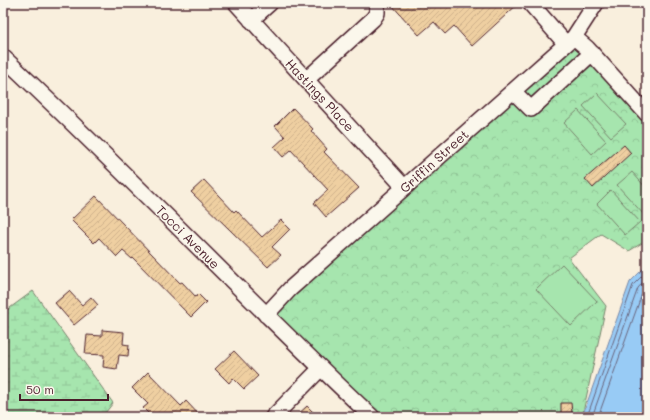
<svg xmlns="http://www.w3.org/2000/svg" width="650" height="420" font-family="Mali,sans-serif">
  <defs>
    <pattern id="wetland-marsh" width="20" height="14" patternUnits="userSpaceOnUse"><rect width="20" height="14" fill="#a6e5ae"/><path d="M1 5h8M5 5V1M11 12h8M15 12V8" fill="none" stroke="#90c496"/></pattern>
    <pattern id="park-crowns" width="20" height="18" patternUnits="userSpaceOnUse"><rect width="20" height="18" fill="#a6e5ae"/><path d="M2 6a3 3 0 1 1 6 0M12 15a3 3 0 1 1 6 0" fill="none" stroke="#90c496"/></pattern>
    <pattern id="building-hatch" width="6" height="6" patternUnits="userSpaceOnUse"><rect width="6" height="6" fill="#efcfa1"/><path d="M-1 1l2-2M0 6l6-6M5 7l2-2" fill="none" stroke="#ceb18b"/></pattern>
  </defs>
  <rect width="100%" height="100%" fill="#f9efdd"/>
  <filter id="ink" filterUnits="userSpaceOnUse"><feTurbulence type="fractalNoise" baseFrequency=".025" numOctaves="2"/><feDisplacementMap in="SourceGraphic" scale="8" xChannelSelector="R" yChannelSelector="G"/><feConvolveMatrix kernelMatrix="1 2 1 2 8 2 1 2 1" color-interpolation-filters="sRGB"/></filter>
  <g filter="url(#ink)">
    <path fill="url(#wetland-marsh)" stroke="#78826c" d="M 33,291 L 113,403 L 102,417 L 3,417 L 3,313 Z"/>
    <path fill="url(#park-crowns)" stroke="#78826c" d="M 579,35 L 647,120 L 647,240 L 629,251 L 601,234 L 569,258 L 606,306 L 582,417 L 372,417 L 267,311 Z"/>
    <path fill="#a6e5ae" stroke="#78826c" d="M 597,93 L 626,124 L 611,137 L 583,106 Z
      M 578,110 L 606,141 L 592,154 L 564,123 Z
      M 632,172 L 647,189 L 647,215 L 645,216 L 617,185 Z
      M 611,190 L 640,222 L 625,235 L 597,204 Z
      M 562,264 L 597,301 L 571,326 L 536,289 Z"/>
    <path fill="#98cbf5" stroke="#7986a4" d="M 647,265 L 647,417 L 582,417 L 630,282 Z"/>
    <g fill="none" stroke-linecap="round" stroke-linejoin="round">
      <path stroke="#69647c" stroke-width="1" d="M 587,417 L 633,285 L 647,271
        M 592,417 L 638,288 L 647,278
        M 598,417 L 643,291 L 647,286"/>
    </g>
    <path fill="url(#building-hatch)" stroke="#4a1f2b" d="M 390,3 L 519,3 L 472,46 L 454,26 L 445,34 L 434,22 L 419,35 Z
      M 293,108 L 313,129 L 311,131 L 327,149 L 324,152 L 359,188 L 326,217 L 314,203 L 328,190 L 291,150 L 283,157 L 274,147 L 285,137 L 275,126 Z
      M 624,145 L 631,153 L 593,188 L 585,179 Z
      M 204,180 L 234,212 L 236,210 L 262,237 L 281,220 L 290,229 L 272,247 L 281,255 L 268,267 L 191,192 Z
      M 96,196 L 180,283 L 182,282 L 196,297 L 198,294 L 206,302 L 191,317 L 133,258 L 132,259 L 123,251 L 117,257 L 99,238 L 94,243 L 71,220 Z
      M 69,291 L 82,305 L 91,297 L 98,305 L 74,325 L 55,303 Z
      M 102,330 L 124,332 L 123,344 L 129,345 L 128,356 L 119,355 L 117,369 L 103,367 L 104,355 L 85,354 L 87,335 L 102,336 Z
      M 234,351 L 258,376 L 244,389 L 233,378 L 229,383 L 215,369 Z
      M 148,372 L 181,406 L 186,401 L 201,417 L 152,417 L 143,408 L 148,404 L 132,388 Z
      M 561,403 L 571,403 L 572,413 L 561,414 Z
      M 307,406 L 318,417 L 295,417 Z"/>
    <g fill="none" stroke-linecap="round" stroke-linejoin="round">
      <defs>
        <path id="minor" d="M 236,3 L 404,187
          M 530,3 L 566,44
          M 251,20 L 270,3
          M 574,37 L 587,48 L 647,114
          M 3,57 C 128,174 247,299 372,417
          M 306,80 L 373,19 L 377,13 L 377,3
          M 513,91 L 531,109 L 592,53
          M 266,315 L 290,289 L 574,37 L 596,3
          M 273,417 L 321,368"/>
      </defs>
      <use href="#minor" stroke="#4a1f2b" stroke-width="18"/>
      <use href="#minor" stroke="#fbf7ec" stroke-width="15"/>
    </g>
  </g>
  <g text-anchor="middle" stroke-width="3" stroke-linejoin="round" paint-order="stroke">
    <g font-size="13" fill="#4a1f2b" stroke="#fbf7ec">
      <text transform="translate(320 95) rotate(47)" y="5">Hastings Place</text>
      <text transform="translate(434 161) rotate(-42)" y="5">Griffin Street</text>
      <text transform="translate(188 237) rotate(45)" y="5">Tocci Avenue</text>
    </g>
  </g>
  <rect width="650" height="420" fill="none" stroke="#fbf7ec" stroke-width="16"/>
  <rect x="8" y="8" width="634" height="404" fill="none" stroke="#4a1f2b" stroke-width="1.5" filter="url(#ink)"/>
  <path d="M20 394v6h88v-6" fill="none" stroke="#4a1f2b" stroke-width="2"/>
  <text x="26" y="394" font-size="12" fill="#4a1f2b" stroke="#fbf7ec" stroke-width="3" paint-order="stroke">50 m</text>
</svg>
